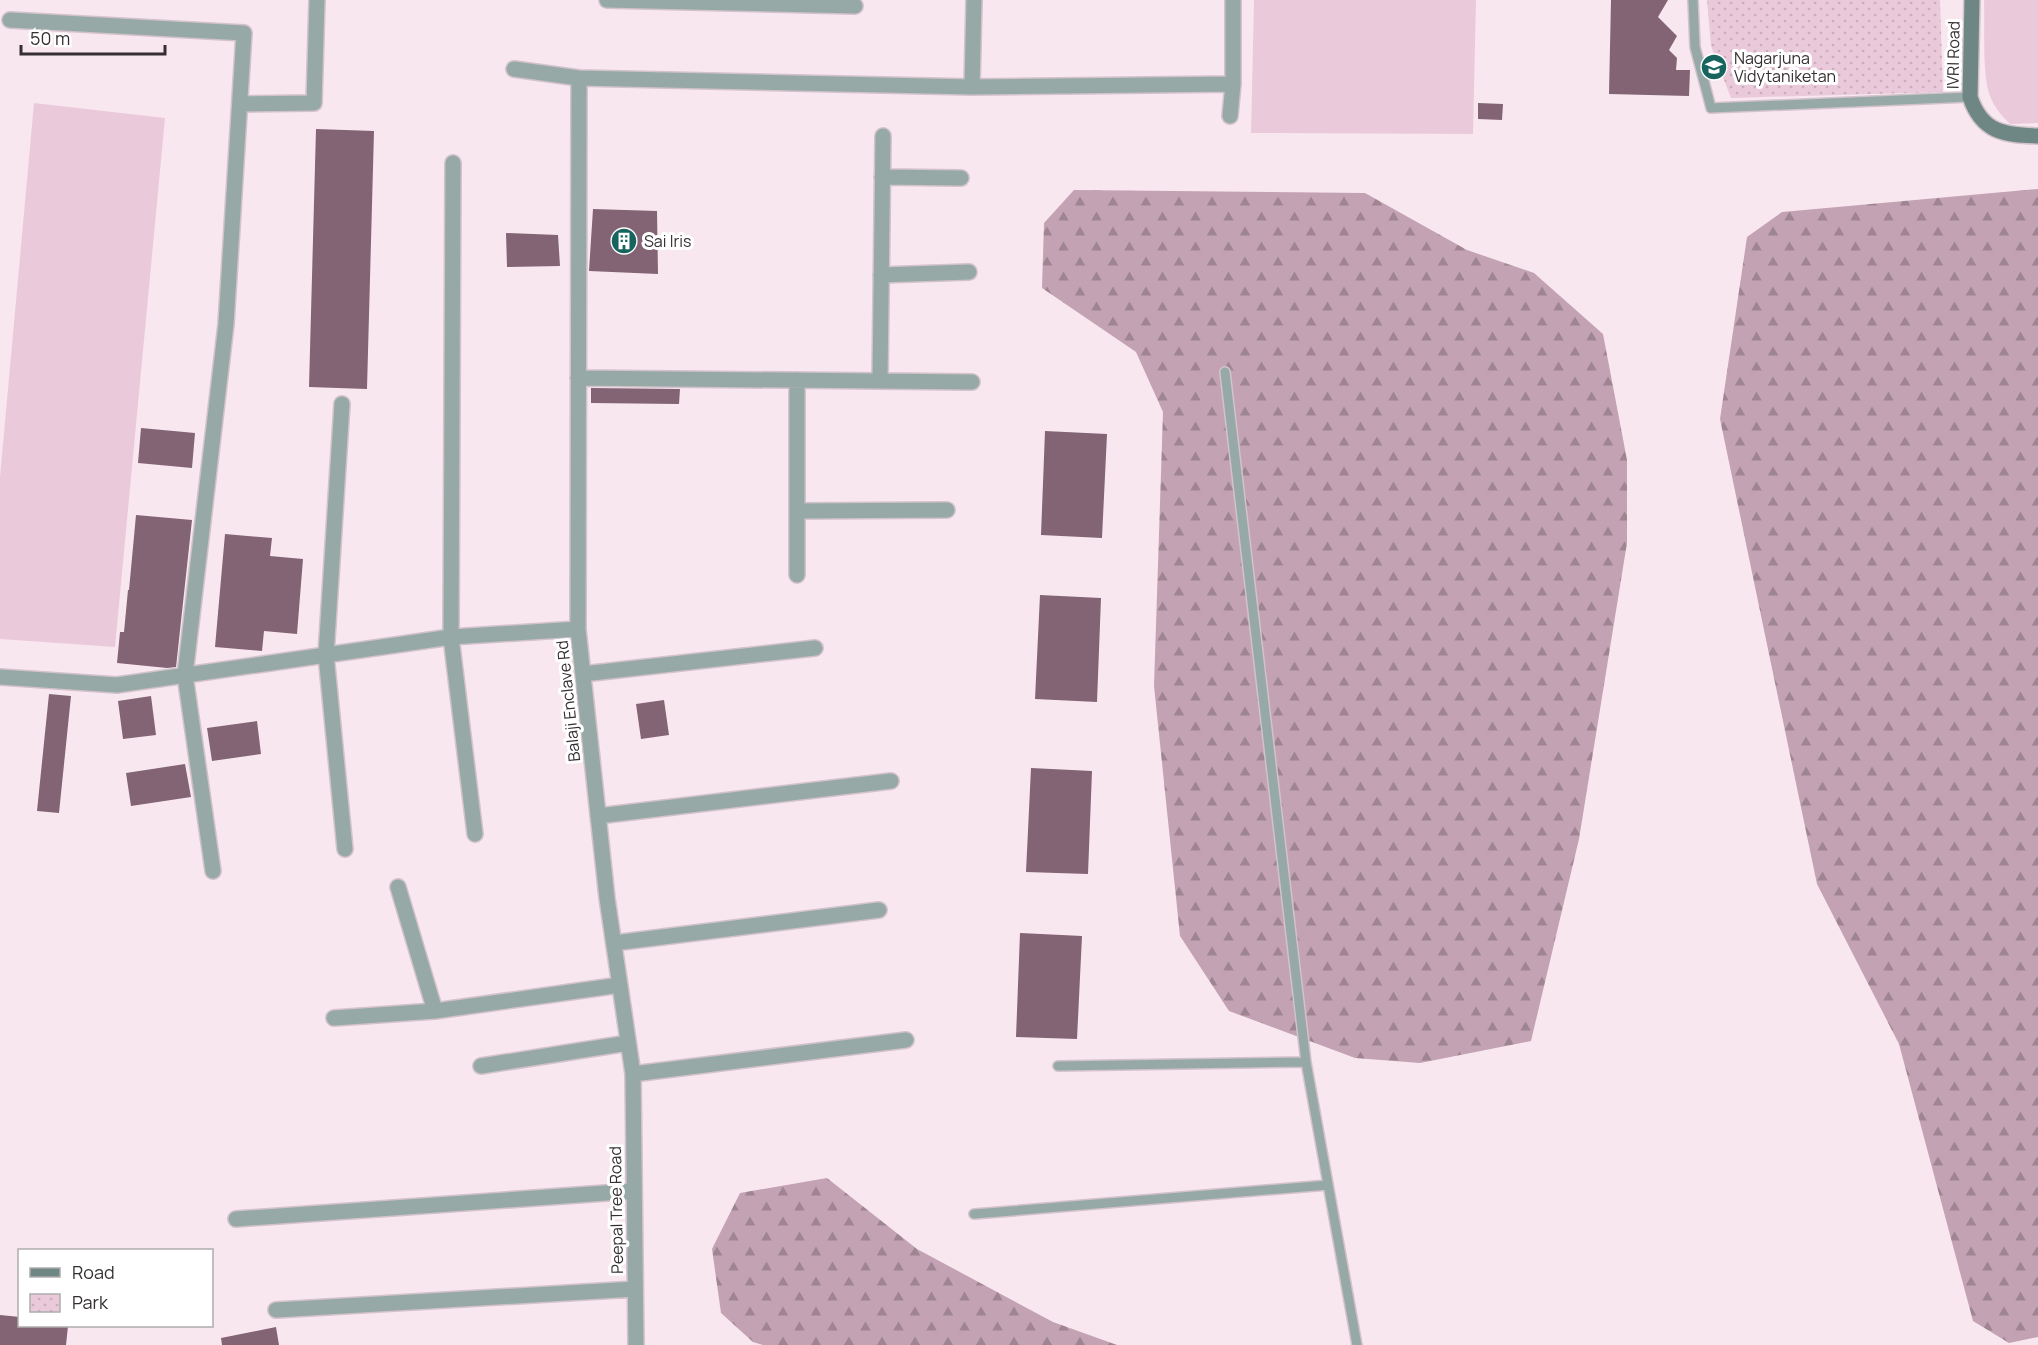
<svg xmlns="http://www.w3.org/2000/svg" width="2038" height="1345" font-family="Manrope,sans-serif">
  <defs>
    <pattern id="forest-firs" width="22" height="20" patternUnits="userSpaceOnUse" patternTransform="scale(1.5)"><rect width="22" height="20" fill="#c3a2b3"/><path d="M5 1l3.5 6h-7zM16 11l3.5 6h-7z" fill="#9f8492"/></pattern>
    <pattern id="park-dots" width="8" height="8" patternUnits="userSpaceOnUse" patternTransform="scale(1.5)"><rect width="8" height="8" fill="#eacada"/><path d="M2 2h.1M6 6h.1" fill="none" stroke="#c9aebc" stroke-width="1.8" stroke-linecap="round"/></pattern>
  </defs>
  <rect width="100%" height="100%" fill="#f9e7f0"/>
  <path fill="#eacada" d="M 1254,0 L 1476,0 L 1473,134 L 1251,133 Z
    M 1984,0 L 2038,0 L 2038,123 L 2010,124 C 2001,115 1993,106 1989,93 C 1982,72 1985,25 1984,0 Z
    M 34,103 L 165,118 L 115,647 L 0,639 L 0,477 Z"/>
  <path fill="url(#forest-firs)" d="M 2038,189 L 2038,1337 L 2009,1343 L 1973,1321 L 1899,1044 L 1817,884 L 1720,419 L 1747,237 L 1782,212 Z
    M 1074,190 L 1365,193 L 1467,250 L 1534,273 L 1603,334 L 1627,460 L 1627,543 L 1579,839 L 1531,1041 L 1420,1063 L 1355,1058 L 1229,1011 L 1180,936 L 1154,686 L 1163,412 L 1136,352 L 1042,288 L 1044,223 Z
    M 827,1178 L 917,1249 L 1053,1322 L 1117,1345 L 763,1345 L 753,1342 L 721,1313 L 712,1249 L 740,1193 Z"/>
  <path fill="url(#park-dots)" d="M 1707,0 L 1940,0 L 1943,92 L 1731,98 L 1711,46 Z"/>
  <path fill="#826474" d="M 1611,0 L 1668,0 L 1658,17 L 1677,36 L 1669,50 L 1677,58 L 1676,70 L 1690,70 L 1689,96 L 1609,94 Z
    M 1478,103 L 1503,104 L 1502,120 L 1478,119 Z
    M 316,129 L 374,131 L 367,389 L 309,387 Z
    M 593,209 L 657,211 L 658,274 L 589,271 Z
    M 506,233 L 558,235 L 560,266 L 507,267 Z
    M 591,388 L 680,389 L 679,404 L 591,403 Z
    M 141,428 L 195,433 L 192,468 L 138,463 Z
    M 1045,431 L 1107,434 L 1102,538 L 1041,535 Z
    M 136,515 L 192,520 L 176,667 L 167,668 L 117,663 L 120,632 L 124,632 L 128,590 L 129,590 Z
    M 225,534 L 272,538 L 270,556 L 303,559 L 297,634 L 264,631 L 262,651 L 215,647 Z
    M 1040,595 L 1101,598 L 1097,702 L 1035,699 Z
    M 49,694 L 71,696 L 59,813 L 37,811 Z
    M 151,696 L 156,735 L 123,739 L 118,701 Z
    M 664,700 L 669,735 L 641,739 L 636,704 Z
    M 257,721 L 261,754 L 212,761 L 207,728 Z
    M 185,764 L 191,797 L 131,806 L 126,773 Z
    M 1031,768 L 1092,771 L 1088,874 L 1026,872 Z
    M 1020,933 L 1082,936 L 1077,1039 L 1016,1037 Z
    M 0,1315 L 20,1317 L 20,1326 L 68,1326 L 66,1345 L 0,1345 Z
    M 276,1327 L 279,1345 L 222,1345 L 221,1338 Z"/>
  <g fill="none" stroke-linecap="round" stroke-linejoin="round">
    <defs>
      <path id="lane" d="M 1693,0 L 1695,47 L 1711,108 L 1970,97
        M 1225,372 L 1306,1062 L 1357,1345
        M 1058,1066 L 1306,1062
        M 974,1214 L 1328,1185"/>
      <path id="street" d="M 607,0 L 855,6
        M 10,20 L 244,33 L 226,324 L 185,675 L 213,871
        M 514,69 L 579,78 L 972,87 L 974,0
        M 972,87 L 1233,84
        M 240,104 L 314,103 L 317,0
        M 1230,116 L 1233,84 L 1233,0
        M 453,163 L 451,637 L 475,834
        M 882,177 L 961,178
        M 881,275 L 969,272
        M 578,378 L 972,382
        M 797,380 L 797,575
        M 880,381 L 883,136
        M 342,404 L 326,655 L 345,849
        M 797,511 L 947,510
        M 578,629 L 579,78
        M 583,674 L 815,648
        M 0,677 L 117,685 L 451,637 L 578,629 L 607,898 L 633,1074 L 906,1040
        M 598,816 L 891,781
        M 398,887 L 435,1011 L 620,985
        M 614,943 L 879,910
        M 334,1018 L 435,1011
        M 481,1066 L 628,1043
        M 633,1074 L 636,1345
        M 236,1219 L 634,1191
        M 276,1310 L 635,1289"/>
      <path id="secondary" d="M 1972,0 L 1970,97 C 1982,133 2005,135 2038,136"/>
    </defs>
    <use href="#lane" stroke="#d2c2ca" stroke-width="12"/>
    <use href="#street" stroke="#d2c2ca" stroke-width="18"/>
    <use href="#secondary" stroke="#d2c2ca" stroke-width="18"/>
    <use href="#lane" stroke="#97a9a7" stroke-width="9"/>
    <use href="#street" stroke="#97a9a7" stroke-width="15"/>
    <use href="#secondary" stroke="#6e8785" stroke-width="15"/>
  </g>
  <defs>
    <symbol id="school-disc" viewBox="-11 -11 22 22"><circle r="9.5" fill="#17645f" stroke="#fff"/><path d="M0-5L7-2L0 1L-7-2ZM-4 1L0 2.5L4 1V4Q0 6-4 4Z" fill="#fff"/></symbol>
    <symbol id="building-disc" viewBox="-11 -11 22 22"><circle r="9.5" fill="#17645f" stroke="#fff"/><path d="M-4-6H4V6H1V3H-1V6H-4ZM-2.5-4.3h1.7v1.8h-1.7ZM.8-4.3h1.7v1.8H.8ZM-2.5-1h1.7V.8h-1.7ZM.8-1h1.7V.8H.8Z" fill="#fff"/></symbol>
  </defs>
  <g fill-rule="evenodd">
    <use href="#school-disc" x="1699" y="52" width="30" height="30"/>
    <use href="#building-disc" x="609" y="226" width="30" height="30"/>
  </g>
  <g text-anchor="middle" stroke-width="6" stroke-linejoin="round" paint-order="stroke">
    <g font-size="16" fill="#352f32" stroke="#fff">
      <text transform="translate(1953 55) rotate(-89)" y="6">IVRI Road</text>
      <text transform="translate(568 701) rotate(-96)" y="6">Balaji Enclave Rd</text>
      <text transform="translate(616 1210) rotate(-91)" y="6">Peepal Tree Road</text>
    </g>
    <g font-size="16" fill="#352f32" stroke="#fff" text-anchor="start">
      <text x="1734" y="64">Nagarjuna<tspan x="1734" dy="18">Vidytaniketan</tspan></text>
      <text x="644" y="247">Sai Iris</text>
    </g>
  </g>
  <rect x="18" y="1249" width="195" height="78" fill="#ffffff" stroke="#aeacad" stroke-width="1.5"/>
  <rect x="30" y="1268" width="30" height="9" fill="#6e8785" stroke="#aeacad" stroke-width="1.5"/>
  <text x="72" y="1279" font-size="18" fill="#352f32">Road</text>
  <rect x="30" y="1294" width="30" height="18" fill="url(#park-dots)" stroke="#aeacad" stroke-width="1.5"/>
  <text x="72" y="1309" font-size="18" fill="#352f32">Park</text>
  <path d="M21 45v9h144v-9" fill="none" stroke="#352f32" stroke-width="3"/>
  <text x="30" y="45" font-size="18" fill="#352f32" stroke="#ffffff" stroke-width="4.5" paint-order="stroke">50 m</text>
</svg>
